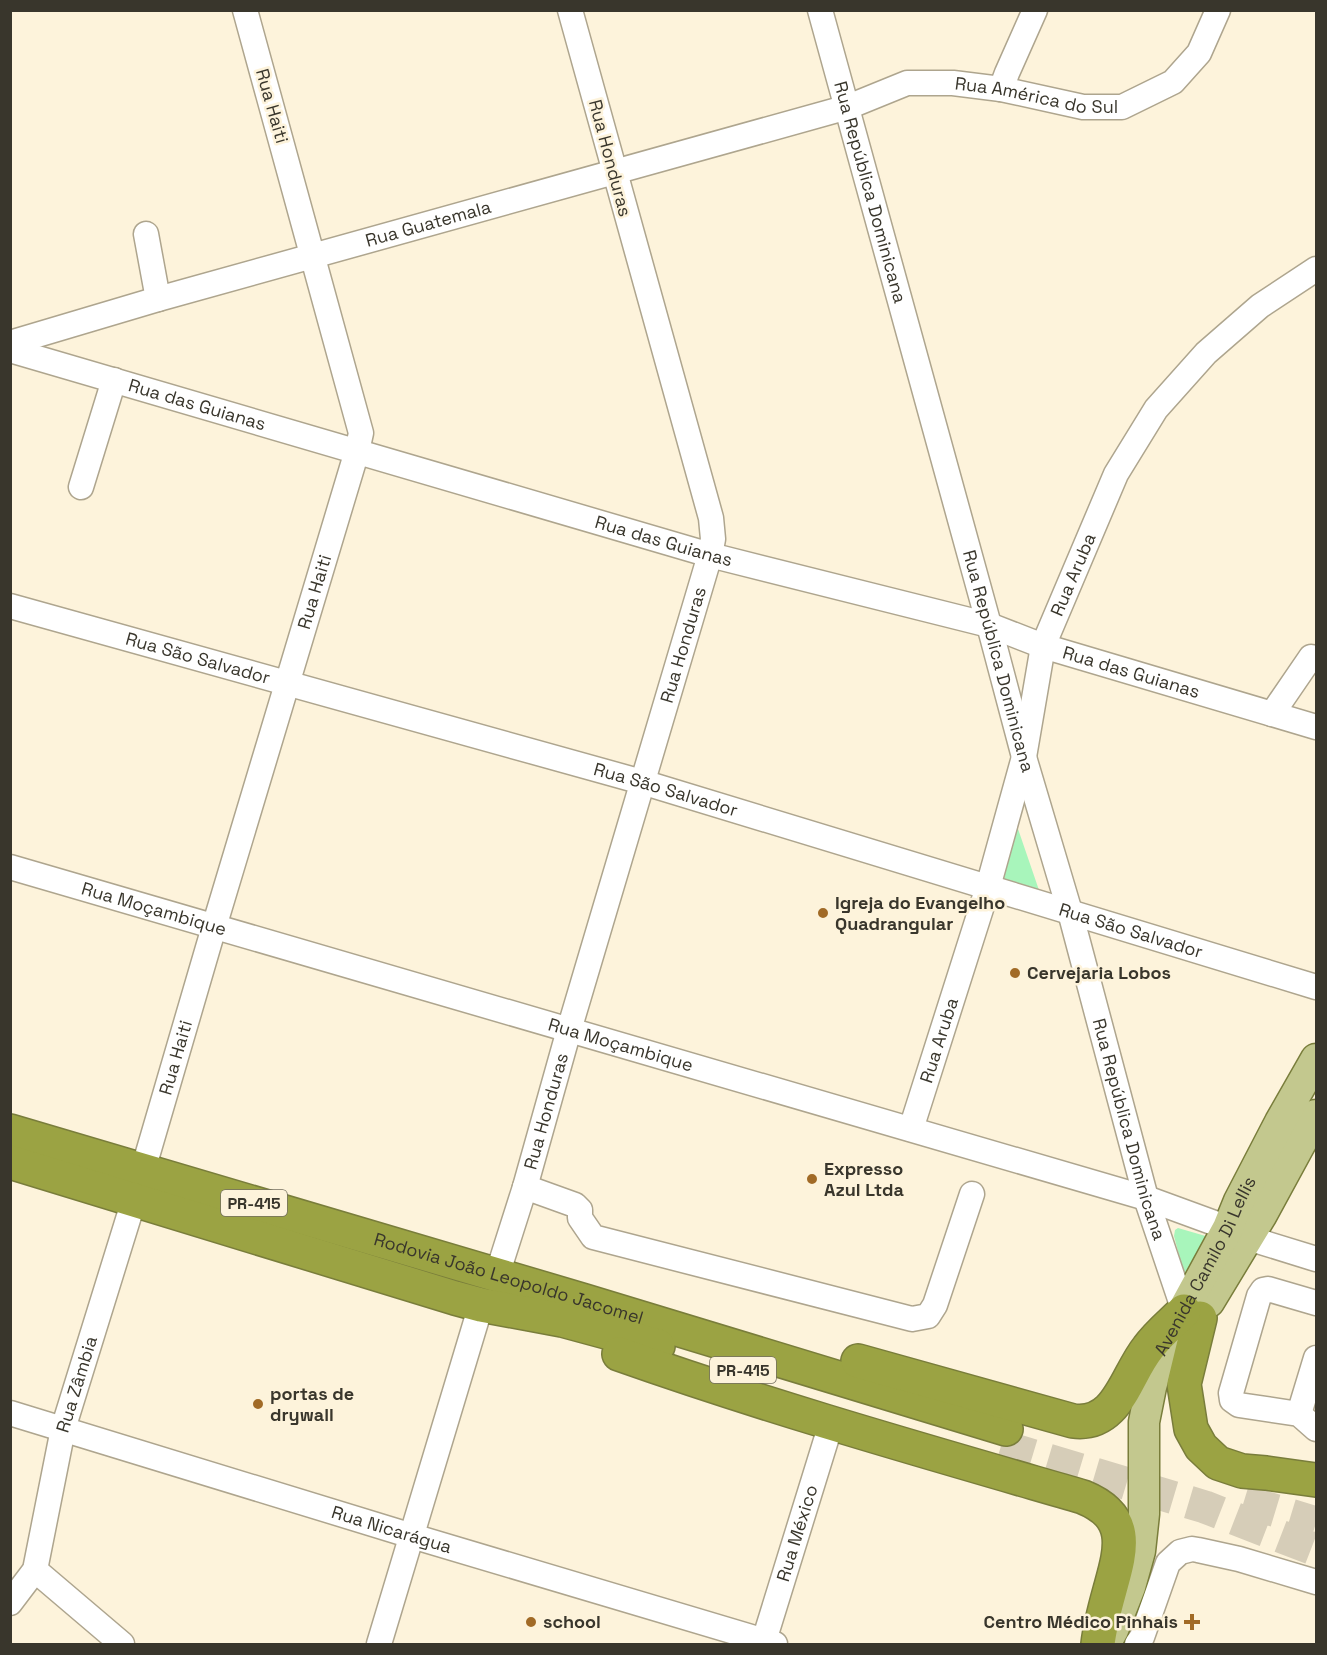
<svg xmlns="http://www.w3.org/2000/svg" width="1327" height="1655" font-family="'Space Grotesk',sans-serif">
  <rect width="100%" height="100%" fill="#fdf3db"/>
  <path fill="#a8f5bb" d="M 1016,823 L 1041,896 L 1002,885 Z
    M 1178,1228 L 1209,1237 L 1186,1282 L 1174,1236 L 1175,1230 Z"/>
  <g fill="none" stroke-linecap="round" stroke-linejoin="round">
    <path stroke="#d6cdb8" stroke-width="33" stroke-dasharray="33 16" stroke-linecap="butt" d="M 1001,1446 L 1205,1507 L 1316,1550
      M 1244,1501 L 1316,1523"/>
    <defs>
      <g id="minor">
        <path id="s1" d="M 820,10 L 989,625 L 1024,757 L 1070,912 L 1146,1198 L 1184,1311"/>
        <path d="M 1001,89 L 1007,73 L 1035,10"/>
        <path d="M 146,234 L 158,299"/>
        <path id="s2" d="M 10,343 L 158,299 L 848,107 L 907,83 L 953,83 L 1001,89 L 1083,107 L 1122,107 L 1173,82 L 1199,53 L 1218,10"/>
        <path id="s3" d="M 10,350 L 710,555 L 989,625 L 1043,646 L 1316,727"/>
        <path d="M 81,487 L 114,380"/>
        <path id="s4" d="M 10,606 L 642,782 L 1316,987"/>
        <path d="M 1272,714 L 1311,657"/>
        <path id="s5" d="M 10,867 L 1146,1198 L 1228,1228"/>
        <path id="s6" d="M 911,1129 L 988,887 L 1024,757 L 1043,646 L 1116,474 L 1156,409 L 1206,353 L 1260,306 L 1316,269"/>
        <path id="s7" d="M 143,1170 L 214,927 L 357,451 L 361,433 L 245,10"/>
        <path d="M 525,1187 L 575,1205 L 580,1210 L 580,1218 L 593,1237 L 912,1319 L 928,1316 L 935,1305 L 972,1194"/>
        <path d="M 1248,1238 L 1316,1259"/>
        <path id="s8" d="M 497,1275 L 525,1187 L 569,1030 L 710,555 L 713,539 L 711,518 L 570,10"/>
        <path d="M 1316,1303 L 1268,1289 L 1263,1290 L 1259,1296 L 1231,1393 L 1232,1400 L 1239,1405 L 1299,1414 L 1316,1429"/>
        <path id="s9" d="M 10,1413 L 412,1536 L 775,1644"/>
        <path d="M 1299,1414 L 1316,1358"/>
        <path d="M 35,1570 L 122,1644"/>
        <path id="s10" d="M 10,1603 L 35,1570 L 63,1429 L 134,1200"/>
        <path d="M 379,1644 L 481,1305"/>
        <path id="s11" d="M 763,1644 L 831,1424"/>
        <path d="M 1137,1644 L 1142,1637 L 1168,1563 L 1180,1552 L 1192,1549 L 1198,1550 L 1239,1559 L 1316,1582"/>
      </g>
      <g id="major">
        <path d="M 1209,1302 L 1261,1216 L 1316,1115"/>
        <path id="s12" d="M 1108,1639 L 1113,1630 L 1130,1587 L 1140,1551 L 1144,1514 L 1144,1422 L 1151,1387 L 1161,1351 L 1228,1228 L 1239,1201 L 1280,1122 L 1316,1059"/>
      </g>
      <g id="highway">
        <path id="s13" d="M 10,1131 L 585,1301 L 1006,1429"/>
        <path d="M 10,1162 L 455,1298 L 481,1305 L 562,1320 L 658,1346"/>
        <path d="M 1200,1318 L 1184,1384 L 1191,1429 L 1201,1447 L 1218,1463 L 1242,1471 L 1266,1473 L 1316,1480"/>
        <path d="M 619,1354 C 772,1408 928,1452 1083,1497 C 1132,1517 1121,1550 1110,1590 C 1105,1608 1100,1626 1098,1644"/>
        <path d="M 858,1361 L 1073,1421 C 1118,1427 1126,1375 1148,1348 C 1158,1334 1172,1323 1184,1311"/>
      </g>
    </defs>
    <use href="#minor" stroke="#aea58e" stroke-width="27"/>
    <use href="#major" stroke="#797d3b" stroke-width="33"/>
    <use href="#highway" stroke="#797d3b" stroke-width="36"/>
    <use href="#minor" stroke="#fff" stroke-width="24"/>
    <use href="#major" stroke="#c3c88e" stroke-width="30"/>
    <use href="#highway" stroke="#9ba343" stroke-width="33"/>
  </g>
  <g fill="#a16a26" stroke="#fdf3db" stroke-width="2">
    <circle cx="823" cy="913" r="6"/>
    <circle cx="1015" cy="973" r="6"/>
    <circle cx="812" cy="1179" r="6"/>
    <circle cx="258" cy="1404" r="6"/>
    <circle cx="531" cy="1622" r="6"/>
    <path d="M1189 1613h6v6h6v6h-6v6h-6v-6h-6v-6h6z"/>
  </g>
  <g text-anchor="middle" stroke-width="5" stroke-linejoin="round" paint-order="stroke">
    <g fill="#fdf3db" stroke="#746f60" stroke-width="1.5">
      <rect x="221" y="1190" width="66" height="26" rx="4.5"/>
      <rect x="710" y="1357" width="66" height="26" rx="4.5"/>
    </g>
    <g font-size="16" font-weight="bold" fill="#39362c">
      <text x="254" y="1209">PR-415</text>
      <text x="743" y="1376">PR-415</text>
    </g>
    <g font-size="18" fill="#39362c" stroke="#fdf3db">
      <text dy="6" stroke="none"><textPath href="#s2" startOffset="1065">Rua América do Sul</textPath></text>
      <text transform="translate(272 106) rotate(74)" y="6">Rua Haiti</text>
      <text transform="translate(610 158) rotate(75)" y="6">Rua Honduras</text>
      <text dy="6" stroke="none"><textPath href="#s1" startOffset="189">Rua República Dominicana</textPath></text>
      <text dy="6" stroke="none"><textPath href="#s2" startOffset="435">Rua Guatemala</textPath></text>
      <text dy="6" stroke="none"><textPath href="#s3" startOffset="195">Rua das Guianas</textPath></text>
      <text dy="6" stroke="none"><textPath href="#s3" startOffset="681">Rua das Guianas</textPath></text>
      <text dy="6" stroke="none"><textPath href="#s6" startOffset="579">Rua Aruba</textPath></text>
      <text dy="6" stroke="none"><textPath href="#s7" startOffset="603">Rua Haiti</textPath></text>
      <text dy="6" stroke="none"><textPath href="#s8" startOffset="657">Rua Honduras</textPath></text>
      <text dy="6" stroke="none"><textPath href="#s4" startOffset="195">Rua São Salvador</textPath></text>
      <text dy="6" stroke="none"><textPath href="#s1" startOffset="675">Rua República Dominicana</textPath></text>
      <text dy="6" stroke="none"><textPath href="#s3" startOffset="1167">Rua das Guianas</textPath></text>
      <text dy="6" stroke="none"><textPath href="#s4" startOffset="681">Rua São Salvador</textPath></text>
      <text dy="6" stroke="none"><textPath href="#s5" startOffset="150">Rua Moçambique</textPath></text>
      <text dy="6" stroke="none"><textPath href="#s4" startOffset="1167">Rua São Salvador</textPath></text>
      <text dy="6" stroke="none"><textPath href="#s6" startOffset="93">Rua Aruba</textPath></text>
      <text dy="6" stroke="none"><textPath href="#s5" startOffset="636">Rua Moçambique</textPath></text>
      <text dy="6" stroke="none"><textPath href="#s7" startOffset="117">Rua Haiti</textPath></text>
      <text dy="6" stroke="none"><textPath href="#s8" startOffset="171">Rua Honduras</textPath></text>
      <text dy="6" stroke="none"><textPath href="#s1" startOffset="1161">Rua República Dominicana</textPath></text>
      <text dy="6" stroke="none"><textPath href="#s12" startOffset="392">Avenida Camilo Di Lellis</textPath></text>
      <text dy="6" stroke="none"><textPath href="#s13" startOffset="520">Rodovia João Leopoldo Jacomel</textPath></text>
      <text dy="6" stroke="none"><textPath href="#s10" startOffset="232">Rua Zâmbia</textPath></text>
      <text dy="6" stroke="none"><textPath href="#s9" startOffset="399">Rua Nicarágua</textPath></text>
      <text dy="6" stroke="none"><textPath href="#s11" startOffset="116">Rua México</textPath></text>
    </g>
    <g font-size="18" font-weight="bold" fill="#39362c" stroke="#fdf3db" text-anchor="start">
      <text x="835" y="909">Igreja do Evangelho<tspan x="835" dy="21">Quadrangular</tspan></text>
      <text x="1027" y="979">Cervejaria Lobos</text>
      <text x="824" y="1175">Expresso<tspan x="824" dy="21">Azul Ltda</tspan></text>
      <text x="270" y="1400">portas de<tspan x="270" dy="21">drywall</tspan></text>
      <text x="543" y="1628">school</text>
      <text x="1178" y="1628" text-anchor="end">Centro Médico Pinhais</text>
    </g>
  </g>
  <rect width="1327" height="1655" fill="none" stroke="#39362c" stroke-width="24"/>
</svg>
